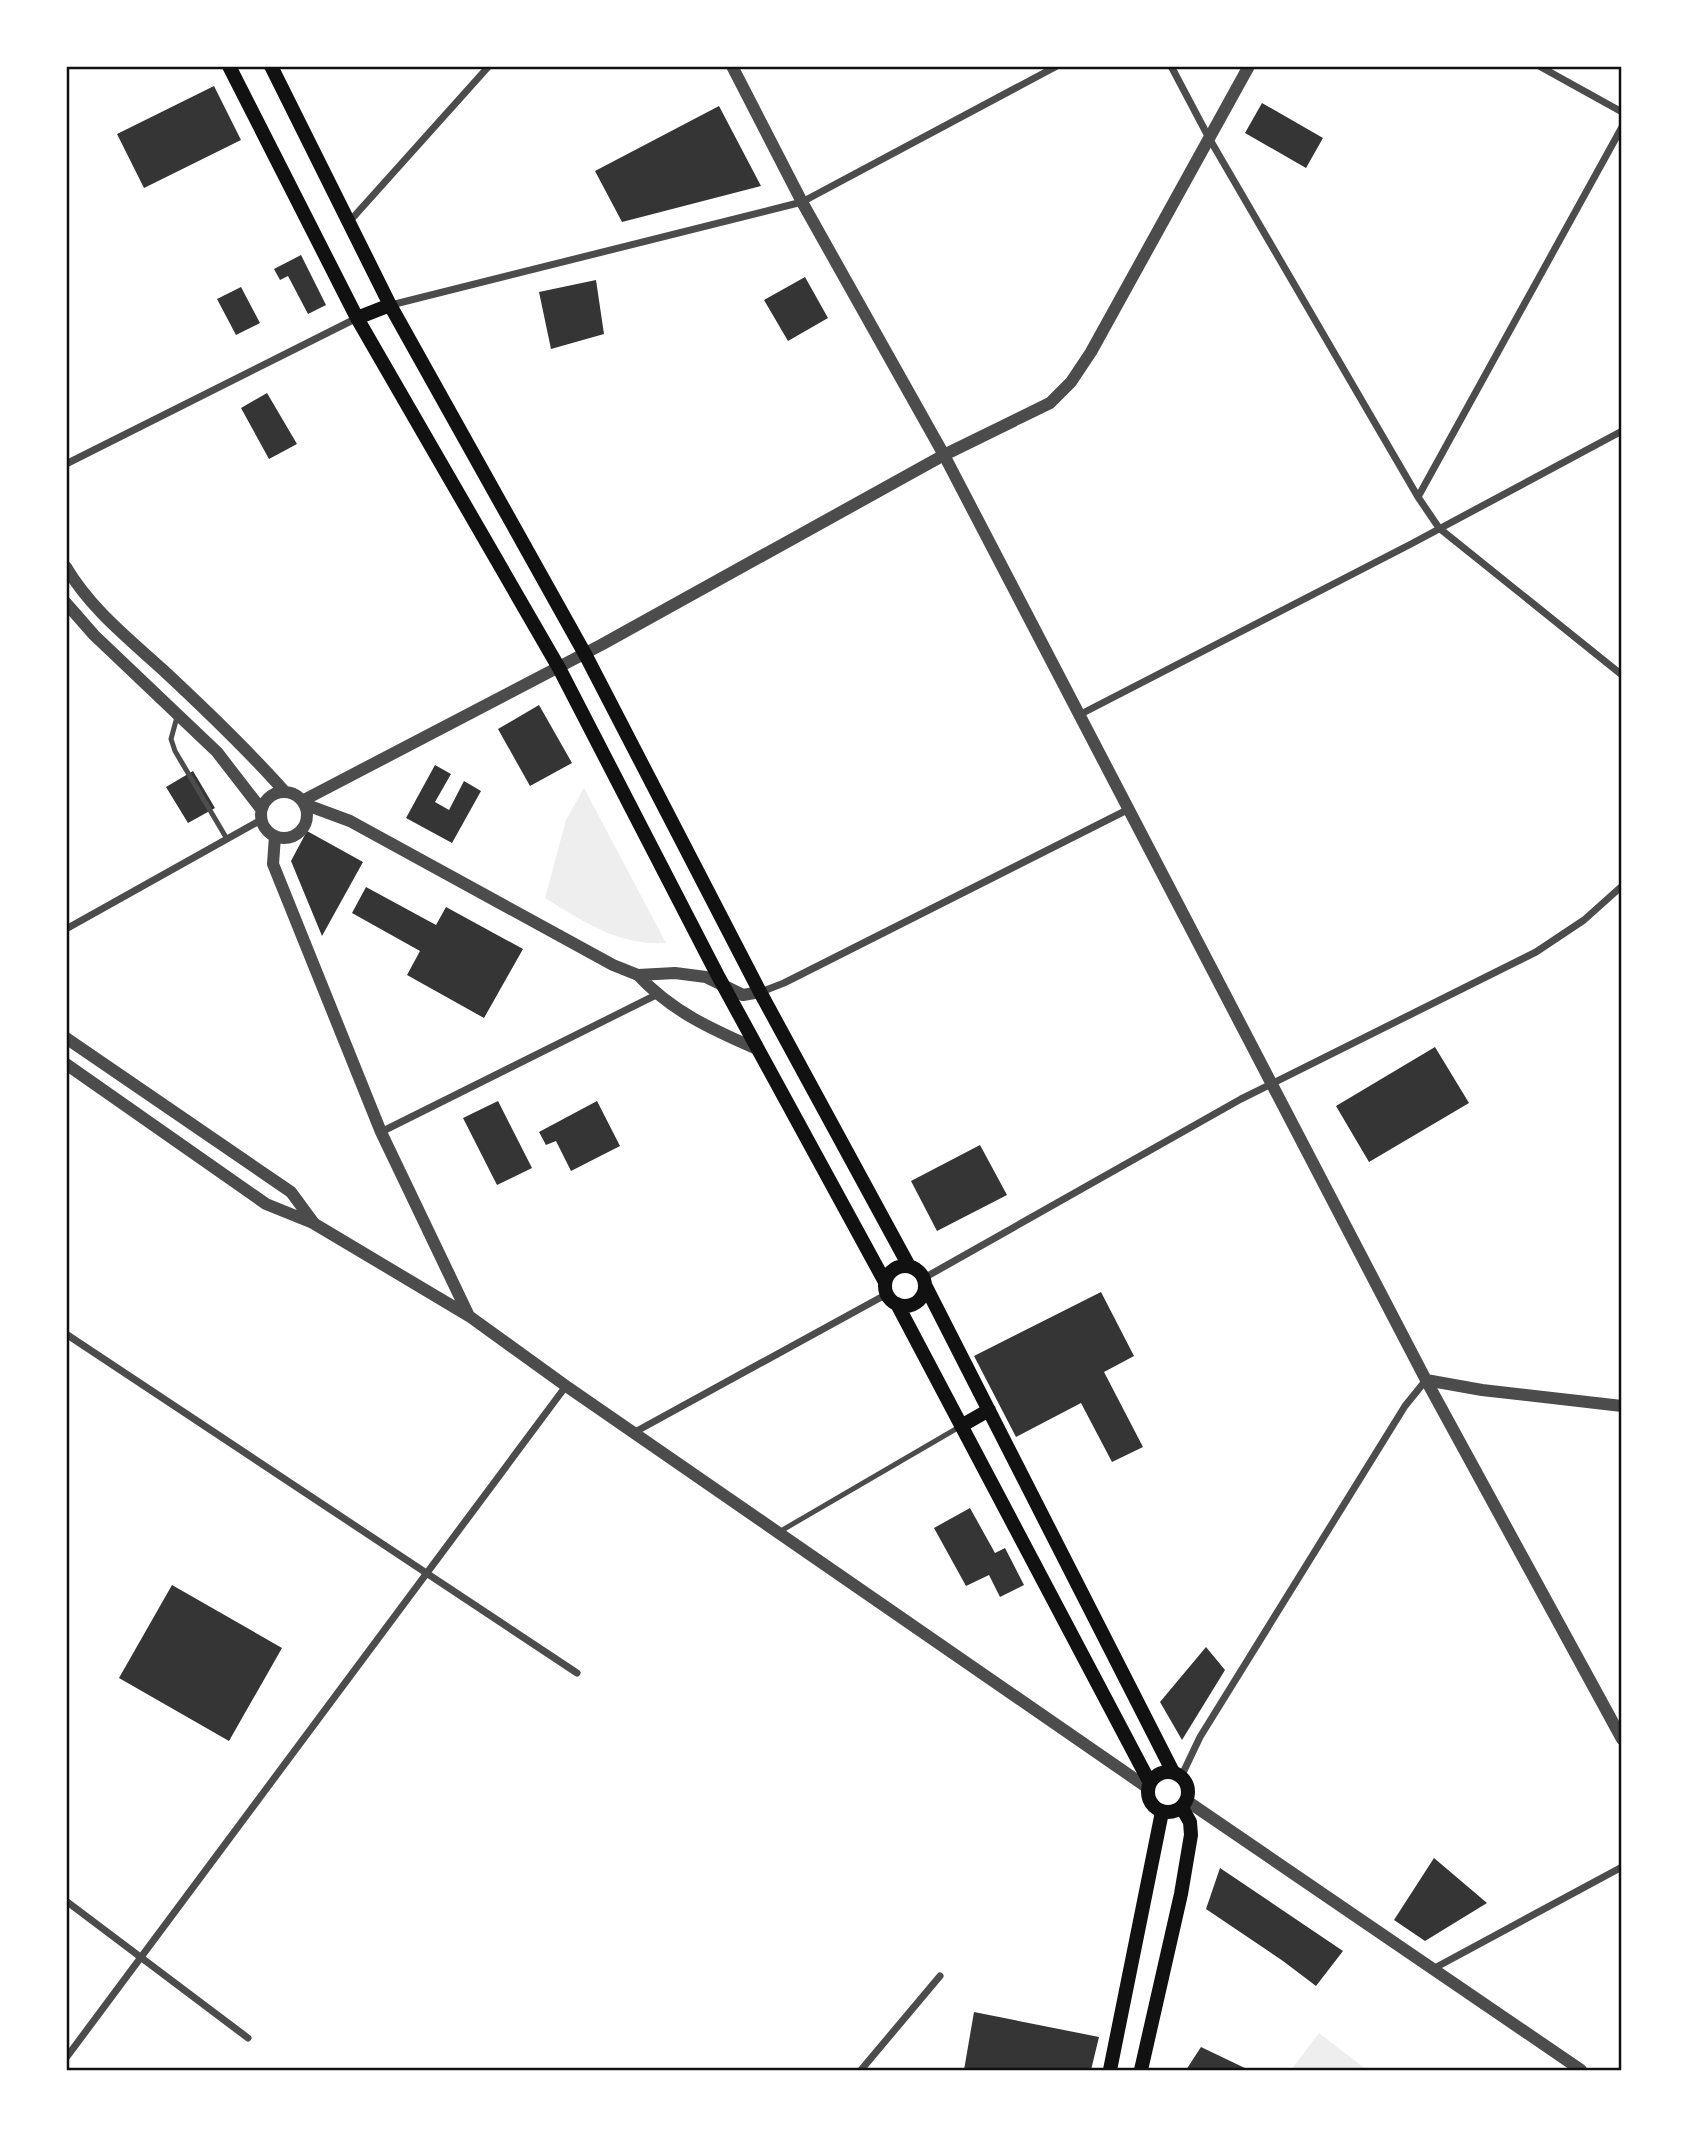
<svg xmlns="http://www.w3.org/2000/svg" width="1688" height="2137" font-family="Overpass,sans-serif">
  <rect width="100%" height="100%" fill="#fff"/>
  <path fill="#eee" d="M 584,788 L 666,943 C 619,946 584,922 545,898 L 566,820 Z
    M 1319,2033 L 1367,2070 L 1291,2070 Z"/>
  <path fill="#353535" d="M 214,86 L 241,140 L 144,188 L 117,134 Z
    M 1262,103 L 1323,138 L 1306,168 L 1245,133 Z
    M 719,106 L 761,186 L 622,222 L 595,171 Z
    M 301,255 L 326,305 L 308,314 L 288,276 L 280,280 L 274,269 Z
    M 805,277 L 828,318 L 788,341 L 764,300 Z
    M 596,280 L 604,334 L 551,349 L 539,292 Z
    M 241,287 L 260,323 L 236,335 L 217,299 Z
    M 267,393 L 297,444 L 269,459 L 241,408 Z
    M 539,705 L 572,763 L 530,786 L 498,729 Z
    M 435,765 L 451,774 L 435,802 L 449,810 L 464,781 L 481,791 L 452,843 L 406,818 Z
    M 193,771 L 215,808 L 188,823 L 166,787 Z
    M 307,831 L 363,862 L 322,936 L 291,861 Z
    M 366,887 L 436,925 L 446,907 L 523,949 L 484,1018 L 407,975 L 420,951 L 352,913 Z
    M 1435,1047 L 1469,1103 L 1369,1162 L 1336,1106 Z
    M 498,1101 L 532,1168 L 497,1185 L 463,1118 Z
    M 597,1101 L 620,1146 L 571,1171 L 556,1141 L 546,1145 L 539,1132 Z
    M 980,1145 L 1007,1195 L 937,1231 L 911,1181 Z
    M 1101,1292 L 1134,1356 L 1104,1372 L 1143,1447 L 1112,1462 L 1081,1403 L 1016,1437 L 974,1356 Z
    M 970,1508 L 995,1553 L 1005,1548 L 1024,1585 L 1000,1597 L 989,1575 L 966,1586 L 934,1528 Z
    M 172,1585 L 282,1648 L 229,1741 L 119,1678 Z
    M 1206,1647 L 1225,1670 L 1182,1740 L 1160,1702 Z
    M 1434,1858 L 1487,1903 L 1425,1941 L 1394,1920 Z
    M 1220,1868 L 1343,1951 L 1316,1986 L 1283,1961 L 1206,1909 Z
    M 974,2012 L 1099,2037 L 1091,2070 L 964,2070 Z
    M 1201,2047 L 1249,2070 L 1186,2070 Z"/>
  <g fill="none" stroke-linecap="round" stroke-linejoin="round">
    <path stroke="#4c4c4c" stroke-width="5" d="M 177,717 L 171,739 L 175,751 L 227,839
      M 779,1532 L 961,1426"/>
    <path stroke="#4c4c4c" stroke-width="7" d="M 1171,66 L 1209,138 L 1418,497 L 1439,528 L 1622,675
      M 1539,66 L 1622,112
      M 349,222 L 489,66
      M 391,305 L 802,202 L 1057,66
      M 66,464 L 357,318
      M 1418,497 L 1622,127
      M 1079,715 L 1411,544 L 1622,431
      M 66,929 L 261,820
      M 761,992 L 784,983 L 1129,809
      M 381,1132 L 656,995
      M 924,1278 L 1241,1099 L 1536,952 L 1584,920 L 1622,886
      M 66,1334 L 577,1673
      M 635,1432 L 887,1294
      M 1181,1777 L 1200,1737 L 1405,1406 L 1426,1380
      M 66,1901 L 248,2038
      M 1431,1970 L 1622,1867
      M 66,2058 L 566,1386
      M 861,2070 L 940,1976"/>
    <path stroke="#4c4c4c" stroke-width="12" d="M 732,66 L 802,202 L 944,455 L 1426,1380 L 1622,1739
      M 66,567 C 90,608 128,638 162,669 C 205,709 247,749 285,792
      M 66,603 L 94,635 L 217,752 L 261,809
      M261 815a23 23 0 1 1 46 0a23 23 0 1 1-46 0Z
      M 302,801 L 601,645 L 944,455 L 1050,403 L 1071,382 L 1091,352 L 1249,66
      M 304,804 L 350,821 L 613,965 L 638,975 L 675,973 L 706,977 L 743,995 L 760,992
      M 275,836 L 273,864 L 381,1132 L 469,1316
      M 638,975 C 671,1011 713,1030 757,1049
      M 66,1038 L 291,1192 L 313,1222
      M 66,1064 L 266,1204 L 313,1223 L 469,1316 L 566,1386 L 1148,1788
      M 1426,1380 L 1482,1390 L 1622,1406
      M 1187,1801 L 1581,2070"/>
    <path stroke="#111" stroke-width="14" d="M 229,66 L 357,318 L 559,668 L 717,974 L 885,1282
      M 271,66 L 390,305 L 585,654 L 760,992 L 909,1266
      M 357,318 L 390,305
      M885 1286a20 20 0 1 1 40 0a20 20 0 1 1-40 0Z
      M 925,1285 L 1173,1772
      M 897,1304 L 1150,1783
      M 961,1426 L 989,1410
      M1148 1792a20 20 0 1 1 40 0a20 20 0 1 1-40 0Z
      M 1110,2070 L 1162,1812
      M 1141,2070 L 1181,1894 L 1191,1835 L 1190,1822 L 1182,1808"/>
  </g>
  <rect width="1688" height="2137" fill="none" stroke="#ffffff" stroke-width="136"/>
  <rect x="68" y="68" width="1552" height="2001" fill="none" stroke="#111" stroke-width="2.5"/>
</svg>
